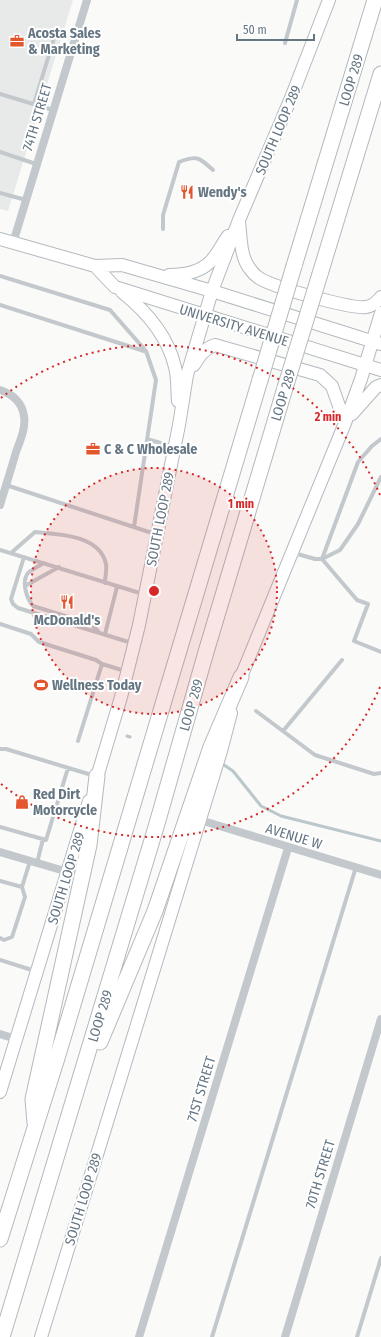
<svg xmlns="http://www.w3.org/2000/svg" width="381" height="1337" font-family="'Fira Sans Condensed',sans-serif">
  <rect width="100%" height="100%" fill="#fafaf8"/>
  <path fill="#e8e9e9" d="M 0,0 L 73,0 L 8,211 L 0,209 Z"/>
  <g fill="none" stroke-linecap="round" stroke-linejoin="round">
    <path stroke="#bbc7cb" stroke-width="3" d="M 127,736 L 130,737
      M 224,765 L 233,771 L 261,806 L 281,816 L 381,841"/>
    <defs>
      <path id="secondary" d="M 239,222 C 241,236 240,257 250,269 C 252,272 256,276 259,278 C 273,287 350,309 366,307 C 373,306 377,302 381,297
        M 0,239 L 95,266 L 122,265 L 212,291 L 381,344
        M 95,266 L 115,287 L 381,370
        M 169,275 C 183,275 200,272 210,262 C 217,255 222,244 228,236
        M 122,292 C 146,311 168,337 175,367 C 178,378 177,390 178,401
        M 194,365 C 200,355 204,349 215,345 L 320,375 L 332,386 L 345,423
        M 352,414 L 376,387 L 381,385
        M 239,685 L 241,677 L 345,423 L 361,379 L 381,313
        M 95,784 L 121,697 L 139,625 L 179,425 L 187,375 L 212,291 L 239,220 L 291,98 L 329,0
        M 0,1092 L 89,801
        M 41,1337 L 221,751 L 231,713"/>
      <path id="motorway" d="M 294,266 L 375,0
        M 320,274 L 381,74
        M 100,1042 L 155,911 L 211,747 L 241,677
        M 35,1123 L 33,1099 L 89,845 L 97,776
        M 0,1239 L 57,1058 L 260,380
        M 2,1337 L 156,827 L 206,652 L 285,388"/>
    </defs>
    <use href="#secondary" stroke="#b3babf" stroke-width="14"/>
    <use href="#motorway" stroke="#b4b9bd" stroke-width="17"/>
    <path stroke="#c3c8cc" stroke-width="4" d="M 285,43 L 297,0
      M 0,94 L 53,110
      M 34,104 L 55,35
      M 0,152 L 36,164
      M 0,193 L 26,200
      M 163,229 L 163,215 L 179,162 C 197,155 199,157 213,170
      M 0,276 L 110,310 L 146,351 L 156,380 L 134,527
      M 0,305 L 144,351
      M 147,439 L 174,447
      M 381,477 L 358,524 L 340,550 L 322,559 L 357,600 L 368,604 L 354,641 L 381,652
      M 6,485 L 155,534
      M 0,550 L 143,594
      M 11,553 L 35,532 C 59,534 100,535 106,564 C 107,570 105,577 105,583
      M 294,553 L 315,559 L 322,559 L 358,462 L 372,446 L 381,439
      M 24,557 L 11,599 L 13,604 L 18,608 L 132,643
      M 44,563 C 39,566 32,569 28,573 C 21,582 27,599 33,606 L 91,624 L 98,631
      M 25,586 L 59,567
      M 0,624 L 31,634 L 39,642 L 96,660 L 102,664 L 125,671
      M 105,634 L 117,587
      M 256,711 L 315,755 L 374,774 L 381,773
      M 283,731 L 342,660
      M 78,741 L 102,664
      M 0,749 L 6,749 L 95,776
      M 0,827 L 46,840 L 68,768
      M 37,863 L 43,839
      M 0,881 L 22,887 L 30,861
      M 0,938 L 4,940 L 12,937 L 25,897 L 22,887
      M 0,960 L 35,971
      M 212,1337 L 356,867
      M 357,1337 L 381,1258"/>
    <path stroke="#c3c8cc" stroke-width="8" d="M 13,243 L 87,0
      M 0,390 C 12,394 22,402 24,416 C 26,428 20,441 16,452 C 11,470 5,488 0,505
      M 200,820 L 381,875
      M 0,852 L 68,872
      M 0,1034 L 16,1039
      M 139,1337 L 288,848
      M 285,1337 L 381,1019"/>
    <use href="#secondary" stroke="#fff" stroke-width="12"/>
    <use href="#motorway" stroke="#fff" stroke-width="15"/>
    <defs>
      <path id="motorway-bridge" d="M 260,380 L 294,266
        M 285,388 L 320,274"/>
    </defs>
    <use href="#motorway-bridge" stroke="#b4b9bd" stroke-width="17" stroke-linecap="butt"/>
    <use href="#motorway-bridge" stroke="#fff" stroke-width="15"/>
  </g>
  <circle cx="154" cy="591" r="123" fill="#d62828" fill-opacity=".12"/>
  <g fill="none" stroke="#d62828" stroke-width="2" stroke-dasharray="2 4">
    <circle cx="154" cy="591" r="123"/>
    <path d="M380 687A246 246 0 0 1 1 784M1 398A246 246 0 0 1 380 495"/>
  </g>
  <defs>
    <symbol id="office-bare" viewBox="-9 -9 18 18"><path d="M-6-3h4V-5.5h4V-3h4V5H-6ZM-1-4.5V-3h2v-1.5ZM-6 0V1H6V0Z" fill="#e4572e" stroke="#fff" stroke-width="2.5" paint-order="stroke"/></symbol>
    <symbol id="restaurant-bare" viewBox="-9 -9 18 18"><path d="M-5-6h1v4h1v-4h1v4h1v-4h1v5L-1.5 .5V6h-2V.5L-5-1ZM5-6V6H3V1.5H1.5Q1.5-4 5-6Z" fill="#e4572e" stroke="#fff" stroke-width="2.5" paint-order="stroke"/></symbol>
    <symbol id="stadium-bare" viewBox="-9 -9 18 18"><path d="M0-5a6.5 5 0 1 0 0 10a6.5 5 0 1 0 0-10ZM-3.5-1.8h7v3.6h-7Z" fill="#e4572e" stroke="#fff" stroke-width="2.5" paint-order="stroke"/></symbol>
    <symbol id="shop-bare" viewBox="-9 -9 18 18"><path d="M-5-2.5h2.3a2.7 3.5 0 0 1 5.4 0H5L5.5 6h-11ZM-1.5-2.5h3a1.5 2.3 0 0 0-3 0Z" fill="#e4572e" stroke="#fff" stroke-width="2.5" paint-order="stroke"/></symbol>
  </defs>
  <g fill-rule="evenodd">
    <use href="#office-bare" x="7" y="31" width="20" height="20"/>
    <use href="#restaurant-bare" x="177" y="182" width="20" height="20"/>
    <use href="#office-bare" x="83" y="439" width="20" height="20"/>
    <use href="#restaurant-bare" x="57" y="592" width="20" height="20"/>
    <use href="#stadium-bare" x="31" y="675" width="20" height="20"/>
    <use href="#shop-bare" x="12" y="792" width="20" height="20"/>
  </g>
  <g text-anchor="middle" stroke-width="4" stroke-linejoin="round" paint-order="stroke">
    <g font-size="14" font-weight="bold" fill="#657683" stroke="#fff" text-anchor="start">
      <text x="28" y="38">Acosta Sales<tspan x="28" dy="16">&amp; Marketing</tspan></text>
      <text x="198" y="197">Wendy's</text>
      <text x="104" y="454">C &amp; C Wholesale</text>
      <text x="67" y="625" text-anchor="middle">McDonald's</text>
      <text x="52" y="690">Wellness Today</text>
      <text x="33" y="799">Red Dirt<tspan x="33" dy="16">Motorcycle</tspan></text>
    </g>
    <g font-size="14" fill="#657683" stroke="#fff">
      <text transform="translate(351 80) rotate(-73)" y="5">LOOP 289</text>
      <text transform="translate(37 117) rotate(-73)" y="5">74TH STREET</text>
      <text transform="translate(278 130) rotate(-67)" y="5">SOUTH LOOP 289</text>
      <text transform="translate(234 325) rotate(17)" y="5">UNIVERSITY AVENUE</text>
      <text transform="translate(283 395) rotate(-73)" y="5">LOOP 289</text>
      <text transform="translate(160 519) rotate(-79)" y="5">SOUTH LOOP 289</text>
      <text transform="translate(191 705) rotate(-74)" y="5">LOOP 289</text>
      <text transform="translate(294 836) rotate(17)" y="5">AVENUE W</text>
      <text transform="translate(66 878) rotate(-73)" y="5">SOUTH LOOP 289</text>
      <text transform="translate(100 1016) rotate(-73)" y="5">LOOP 289</text>
      <text transform="translate(201 1089) rotate(-73)" y="5">71ST STREET</text>
      <text transform="translate(320 1174) rotate(-73)" y="5">70TH STREET</text>
      <text transform="translate(83 1199) rotate(-73)" y="5">SOUTH LOOP 289</text>
    </g>
  </g>
  <circle cx="154" cy="591" r="6" fill="#d62828" stroke="#fff" stroke-width="2"/>
  <g font-size="12" text-anchor="middle" font-weight="bold" fill="#d62828" stroke="#fff" stroke-width="4" stroke-linejoin="round" paint-order="stroke">
    <text x="328" y="421">2 min</text>
    <text x="241" y="508">1 min</text>
  </g>
  <path d="M237 34v6h77v-6" fill="none" stroke="#657683" stroke-width="2"/>
  <text x="243" y="34" font-size="12" fill="#657683" stroke="#ffffff" stroke-width="3" paint-order="stroke">50 m</text>
</svg>
